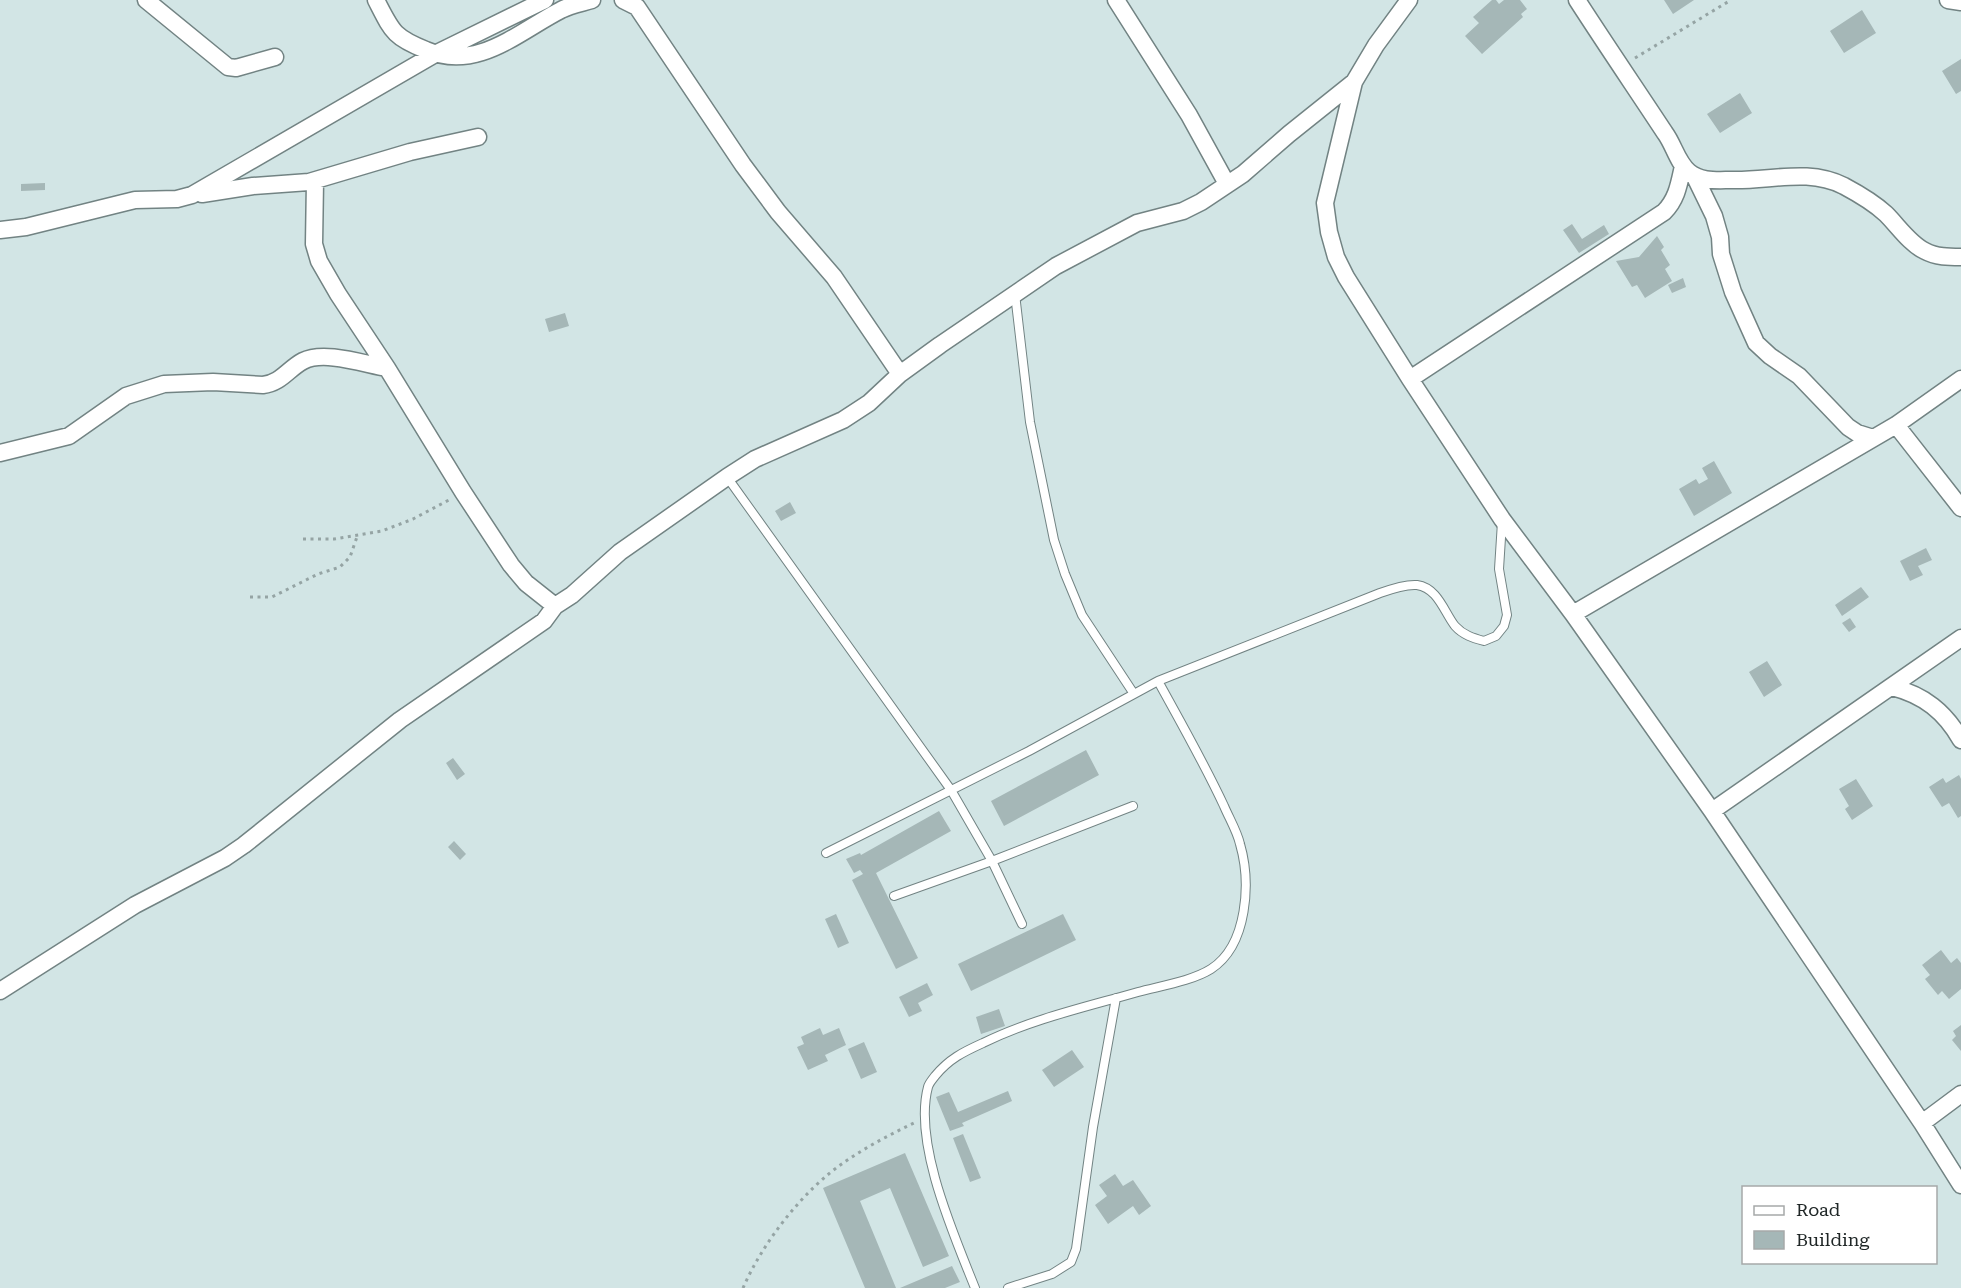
<svg xmlns="http://www.w3.org/2000/svg" width="1961" height="1288" font-family="'Roboto Serif',serif">
  <rect width="100%" height="100%" fill="#d2e5e5"/>
  <path fill="#a5b7b7" d="M 1492,0 L 1496,0 L 1499,4 L 1504,0 L 1520,0 L 1527,9 L 1521,14 L 1523,17 L 1482,54 L 1465,36 L 1479,23 L 1473,17 Z
    M 1664,0 L 1694,0 L 1673,14 Z
    M 1862,10 L 1876,33 L 1844,53 L 1830,31 Z
    M 1961,59 L 1961,91 L 1956,94 L 1942,71 Z
    M 1740,93 L 1752,113 L 1720,133 L 1707,114 Z
    M 45,183 L 45,190 L 21,191 L 21,184 Z
    M 1572,224 L 1582,239 L 1604,225 L 1609,234 L 1579,253 L 1563,230 Z
    M 1657,236 L 1664,247 L 1661,250 L 1670,265 L 1665,269 L 1672,281 L 1645,298 L 1637,285 L 1632,287 L 1616,261 L 1639,257 Z
    M 1683,278 L 1686,287 L 1672,293 L 1668,285 Z
    M 565,313 L 569,326 L 549,332 L 545,319 Z
    M 1714,461 L 1732,493 L 1694,516 L 1679,489 L 1696,479 L 1699,484 L 1708,479 L 1702,468 Z
    M 790,502 L 796,513 L 781,521 L 775,511 Z
    M 1926,548 L 1932,560 L 1918,566 L 1923,575 L 1910,581 L 1900,561 Z
    M 1861,587 L 1869,597 L 1842,616 L 1835,605 Z
    M 1850,618 L 1856,627 L 1849,632 L 1842,623 Z
    M 1767,661 L 1782,685 L 1764,697 L 1749,672 Z
    M 1086,750 L 1099,775 L 1004,826 L 991,801 Z
    M 453,758 L 465,774 L 457,780 L 446,763 Z
    M 1959,775 L 1961,779 L 1961,816 L 1958,818 L 1949,803 L 1942,807 L 1929,787 L 1943,778 L 1946,783 Z
    M 1856,779 L 1873,806 L 1852,820 L 1845,809 L 1849,806 L 1839,789 Z
    M 939,811 L 951,831 L 876,873 L 918,958 L 896,969 L 852,880 L 863,874 L 860,870 L 854,873 L 846,859 L 860,853 L 861,855 Z
    M 454,841 L 466,854 L 460,860 L 448,847 Z
    M 836,914 L 849,943 L 838,948 L 825,919 Z
    M 1063,914 L 1076,940 L 971,991 L 958,964 Z
    M 1941,950 L 1951,963 L 1957,958 L 1961,963 L 1961,989 L 1949,999 L 1942,991 L 1938,995 L 1925,979 L 1930,975 L 1922,965 Z
    M 927,983 L 933,995 L 918,1003 L 922,1011 L 909,1017 L 899,997 Z
    M 999,1009 L 1005,1026 L 981,1034 L 976,1017 Z
    M 1961,1025 L 1961,1051 L 1952,1040 L 1956,1036 L 1953,1031 Z
    M 820,1028 L 823,1035 L 839,1028 L 846,1045 L 825,1055 L 828,1061 L 808,1070 L 797,1047 L 804,1044 L 801,1037 Z
    M 864,1042 L 877,1072 L 861,1079 L 848,1049 Z
    M 1072,1050 L 1084,1067 L 1054,1087 L 1042,1070 Z
    M 1008,1091 L 1012,1101 L 962,1123 L 964,1126 L 950,1131 L 936,1097 L 949,1092 L 958,1112 Z
    M 963,1134 L 981,1178 L 970,1182 L 953,1138 Z
    M 905,1153 L 949,1256 L 923,1267 L 890,1188 L 860,1201 L 896,1288 L 865,1288 L 823,1188 Z
    M 1115,1174 L 1123,1186 L 1133,1180 L 1151,1206 L 1139,1215 L 1133,1206 L 1108,1224 L 1095,1205 L 1107,1196 L 1099,1185 Z
    M 952,1266 L 960,1282 L 945,1288 L 900,1288 Z"/>
  <g fill="none" stroke-linecap="round" stroke-linejoin="round">
    <defs>
      <path id="service" d="M 1015,294 L 1030,422 L 1054,540 L 1065,574 L 1082,615 L 1134,694
        M 727,477 L 951,790 L 992,861 L 1022,924
        M 826,853 L 1029,751 L 1158,681 L 1380,593 C 1391,589 1405,584 1417,585 C 1438,588 1444,612 1455,626 C 1463,635 1473,638 1484,641 L 1496,636 L 1504,626 L 1507,615 L 1499,569 L 1502,522
        M 894,896 L 992,861 L 1133,806
        M 975,1288 C 954,1235 913,1143 928,1087 C 929,1083 932,1080 935,1076 C 949,1059 963,1052 983,1043 C 1032,1019 1086,1007 1138,992 C 1160,986 1192,981 1211,969 C 1248,945 1251,882 1240,844 C 1237,831 1229,818 1224,806 C 1204,763 1181,723 1158,681
        M 1008,1288 L 1052,1274 L 1071,1262 L 1076,1249 L 1093,1127 L 1116,998"/>
      <path id="minor" d="M 146,0 L 228,67 L 236,68 L 275,57
        M 376,0 C 392,31 393,37 426,50 C 477,72 518,32 561,10 C 570,5 582,3 592,0
        M 623,0 L 637,7 L 743,165 L 778,212 L 834,277 L 900,374
        M 1116,0 L 1189,115 L 1227,184
        M 1409,0 L 1376,45 L 1354,82 L 1325,203 L 1329,232 L 1336,257 L 1346,277 L 1410,379 L 1502,519 L 1573,614 L 1712,811 L 1922,1123 L 1961,1185
        M 1577,0 C 1606,45 1636,89 1665,133 C 1674,145 1677,162 1689,172 C 1701,182 1717,180 1732,180 C 1771,181 1808,168 1844,186 C 1859,194 1873,202 1886,214 C 1898,226 1910,244 1925,251 C 1936,257 1949,257 1961,257
        M 1948,0 L 1961,2
        M 1695,177 L 1714,216 L 1720,237 L 1721,254 L 1733,292 L 1756,343 L 1770,356 L 1799,376 L 1848,427 L 1857,433 L 1873,438
        M 315,181 L 314,244 L 319,261 L 338,294 L 387,368 L 463,492 L 511,565 L 526,583 L 555,606
        M 202,194 L 253,186 L 309,182 L 410,152 L 478,137
        M 0,230 L 26,227 L 135,200 L 177,199 L 192,195 L 435,54 L 545,0
        M 1410,379 L 1664,212 C 1677,199 1679,184 1683,166
        M 1896,425 L 1961,508
        M 0,453 L 69,436 L 126,396 L 164,384 L 213,382 L 263,385 C 281,383 288,369 303,361 C 324,350 364,364 387,368
        M 1573,614 L 1896,425 L 1961,379
        M 1892,687 C 1924,695 1945,712 1961,740
        M 1712,811 L 1961,638
        M 0,991 L 135,905 L 225,858 L 244,845 L 400,720 L 544,621 L 555,606 L 572,595 L 620,552 L 727,477 L 755,459 L 843,420 L 869,403 L 900,374 L 940,345 L 1056,266 L 1137,223 L 1183,211 L 1201,202 L 1243,174 L 1289,134 L 1354,82
        M 1922,1123 L 1961,1094"/>
    </defs>
    <use href="#service" stroke="#728383" stroke-width="10"/>
    <use href="#minor" stroke="#728383" stroke-width="19"/>
    <path stroke="#95a4a4" stroke-width="3" stroke-dasharray="3 4.5" stroke-linecap="butt" d="M 1635,58 L 1731,0
      M 303,539 L 334,539 L 382,531 L 413,519 L 449,500
      M 250,597 L 272,597 L 318,574 L 340,567 L 350,557 L 358,534
      M 743,1288 C 763,1242 804,1189 846,1161 C 868,1146 891,1134 914,1123"/>
    <use href="#service" stroke="#fff" stroke-width="8"/>
    <use href="#minor" stroke="#fff" stroke-width="16"/>
  </g>
  <rect x="1742" y="1186" width="195" height="78" fill="#ffffff" stroke="#a6a9a9" stroke-width="1.5"/>
  <rect x="1754" y="1206" width="30" height="9" fill="#ffffff" stroke="#a6a9a9" stroke-width="1.5"/>
  <text x="1796" y="1216" font-size="18" fill="#202727">Road</text>
  <rect x="1754" y="1231" width="30" height="18" fill="#a5b7b7" stroke="#a6a9a9" stroke-width="1.5"/>
  <text x="1796" y="1246" font-size="18" fill="#202727">Building</text>
</svg>
